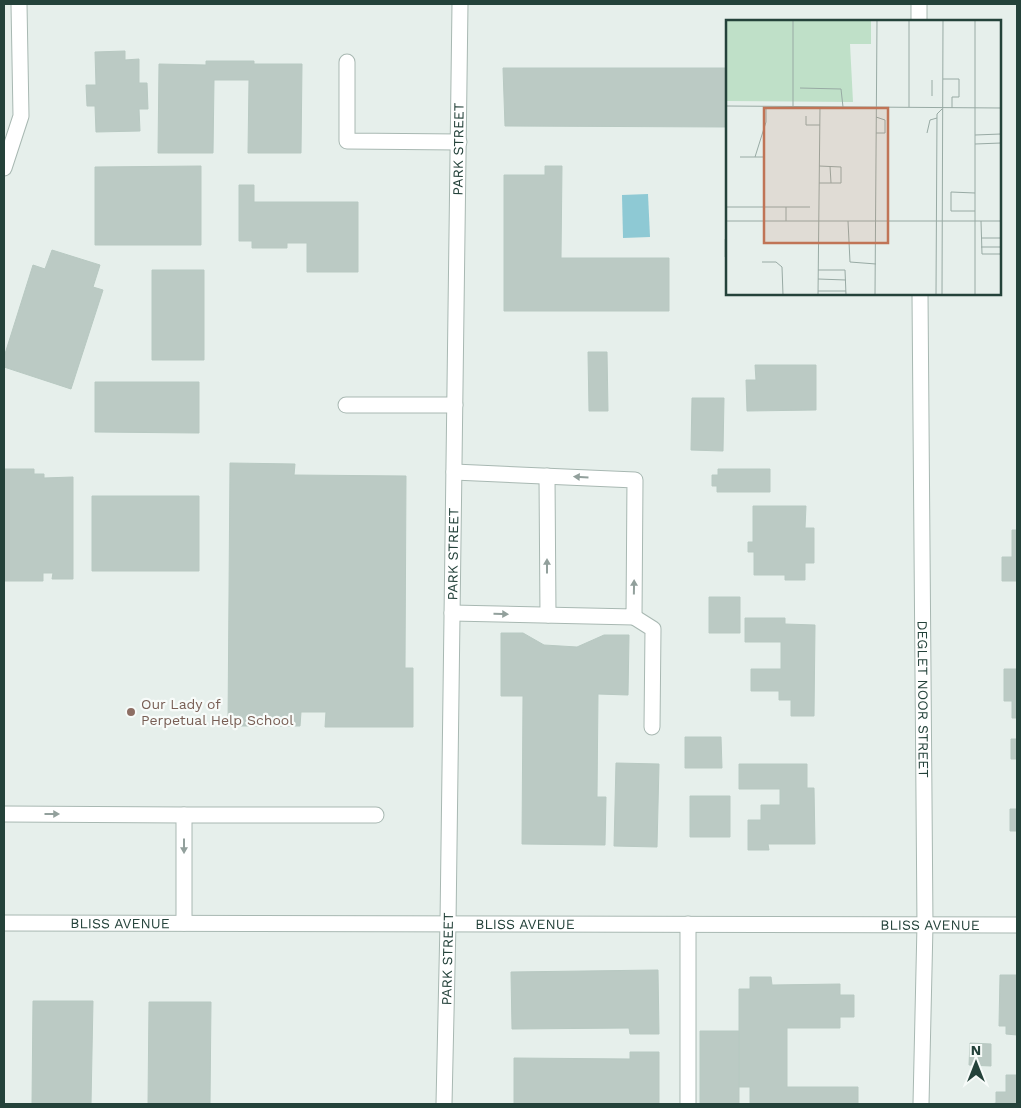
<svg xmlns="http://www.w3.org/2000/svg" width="1021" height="1108" font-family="'Work Sans',sans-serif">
  <rect width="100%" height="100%" fill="#e6efeb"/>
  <path fill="#8ec9d4" d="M 648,194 L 650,237 L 623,238 L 622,195 Z"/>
  <path fill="#bbcac4" stroke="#b8c9c2" d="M 125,51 L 125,60 L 139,59 L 139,83 L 147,83 L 148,109 L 139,109 L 140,131 L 96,132 L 95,106 L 87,106 L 86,85 L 96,85 L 95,52 Z
    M 206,61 L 254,61 L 254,64 L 302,64 L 301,153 L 248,153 L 249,80 L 214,80 L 213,153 L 158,153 L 159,64 L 206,65 Z
    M 503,68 L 727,68 L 727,127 L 505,126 Z
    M 201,166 L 201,245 L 95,245 L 95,167 Z
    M 545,166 L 562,166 L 561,258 L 669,258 L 669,311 L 504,311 L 504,175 L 545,175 Z
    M 239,185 L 254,185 L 254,202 L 358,202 L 358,272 L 307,272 L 307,243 L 287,243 L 287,248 L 252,248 L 252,241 L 239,241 Z
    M 725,239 L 727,239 L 727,257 L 725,257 Z
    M 52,250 L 100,265 L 93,287 L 103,290 L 71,389 L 4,367 L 4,357 L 33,265 L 45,269 Z
    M 152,270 L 204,270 L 204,360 L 152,360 Z
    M 588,352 L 607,352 L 608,411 L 589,411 Z
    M 755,365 L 816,365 L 816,410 L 747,411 L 746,380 L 756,380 Z
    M 95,382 L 199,382 L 199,433 L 95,432 Z
    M 692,398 L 724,398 L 723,451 L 691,450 Z
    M 230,463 L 295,464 L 294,475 L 406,476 L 405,668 L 413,668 L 413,727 L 325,727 L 326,712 L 301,712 L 300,726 L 228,726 Z
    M 4,469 L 34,469 L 34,474 L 44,474 L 44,478 L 73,477 L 73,579 L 52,579 L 53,573 L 43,573 L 43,581 L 4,581 Z
    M 718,469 L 770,469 L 770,492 L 717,492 L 717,486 L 712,486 L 712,475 L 718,475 Z
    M 92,496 L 199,496 L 199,571 L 92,571 Z
    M 753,506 L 806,506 L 805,528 L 814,528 L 814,563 L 805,563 L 805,580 L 785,580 L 785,575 L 754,575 L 754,552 L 748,552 L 748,542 L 753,542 Z
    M 1012,530 L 1017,530 L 1017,581 L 1002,581 L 1002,557 L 1012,557 Z
    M 709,597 L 740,597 L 740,633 L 709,633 Z
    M 745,618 L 785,618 L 785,624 L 815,625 L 814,716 L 791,716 L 791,700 L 779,700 L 779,691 L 751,691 L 751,669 L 781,669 L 781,642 L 745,642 Z
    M 501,633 L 523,633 L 544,645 L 577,647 L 604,635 L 629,635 L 628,695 L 598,694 L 597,797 L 606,797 L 605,845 L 522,844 L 523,696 L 501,696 Z
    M 1004,669 L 1017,669 L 1017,718 L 1012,718 L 1012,701 L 1004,701 Z
    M 685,737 L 721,737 L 722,768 L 685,768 Z
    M 1011,739 L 1017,739 L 1017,759 L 1011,759 Z
    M 616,763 L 659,764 L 657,847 L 614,846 Z
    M 739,764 L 807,764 L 807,788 L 814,788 L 815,844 L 768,844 L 769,850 L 748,850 L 748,820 L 761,820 L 761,805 L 780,805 L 780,789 L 739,789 Z
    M 690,796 L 730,796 L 730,837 L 690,837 Z
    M 1010,809 L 1017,809 L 1017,831 L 1010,831 Z
    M 658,970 L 659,1034 L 630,1034 L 629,1028 L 512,1029 L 511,972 Z
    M 1000,975 L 1017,975 L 1017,1035 L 1006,1034 L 1006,1026 L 999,1026 Z
    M 750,977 L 771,977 L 772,985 L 840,984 L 840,995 L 854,995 L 854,1017 L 840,1017 L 840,1028 L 787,1028 L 787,1087 L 858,1087 L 858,1104 L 750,1104 L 750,1087 L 739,1087 L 739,989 L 750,989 Z
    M 33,1001 L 93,1001 L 91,1104 L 32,1104 Z
    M 149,1002 L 211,1002 L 210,1104 L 148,1104 Z
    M 700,1031 L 739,1031 L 739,1104 L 700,1104 Z
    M 970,1043 L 991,1044 L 991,1066 L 969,1065 Z
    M 630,1052 L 659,1052 L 659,1104 L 514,1104 L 514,1058 L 630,1059 Z
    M 1006,1075 L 1017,1075 L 1017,1104 L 992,1104 L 996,1103 L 996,1092 L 1006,1092 Z"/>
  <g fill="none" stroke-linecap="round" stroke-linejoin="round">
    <defs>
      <g id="minor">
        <path d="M 919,4 L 919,21"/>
        <path d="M 347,62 L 347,141 L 459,142"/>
        <path d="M 4,168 L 21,116 L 19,4"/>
        <path id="s1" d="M 920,294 L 925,925 L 921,1104"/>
        <path d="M 346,405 L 455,405"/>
        <path d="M 547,476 L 548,615"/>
        <path d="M 452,613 L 634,617 L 635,480 L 454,472"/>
        <path d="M 634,617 L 653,629 L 652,727"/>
        <path d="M 4,814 L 184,815 L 184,923"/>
        <path d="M 184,815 L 376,815"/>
        <path id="s2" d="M 4,923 L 1017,925"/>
        <path d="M 688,924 L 688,1104"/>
        <path id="s3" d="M 444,1104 L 448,923 L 460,4"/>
      </g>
    </defs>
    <use href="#minor" stroke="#a8b8b2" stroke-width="17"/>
    <use href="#minor" stroke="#fff" stroke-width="15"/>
  </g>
  <defs><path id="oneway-solid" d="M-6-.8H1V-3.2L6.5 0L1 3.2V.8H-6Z" transform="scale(1.25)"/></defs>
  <g fill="#92a09c">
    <use href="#oneway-solid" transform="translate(581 477) rotate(-177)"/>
    <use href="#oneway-solid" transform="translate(547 566) rotate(-90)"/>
    <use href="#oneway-solid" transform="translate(634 587) rotate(-89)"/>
    <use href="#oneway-solid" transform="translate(501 614) rotate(1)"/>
    <use href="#oneway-solid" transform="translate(52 814)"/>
    <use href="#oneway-solid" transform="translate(184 846) rotate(90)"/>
  </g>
  <circle fill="#8d6e63" stroke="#f7fbf9" stroke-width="2" cx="131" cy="712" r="5"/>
  <g text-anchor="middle" stroke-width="4.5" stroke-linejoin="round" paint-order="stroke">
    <g font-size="14" fill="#24423a" stroke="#f7fbf9">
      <text dy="5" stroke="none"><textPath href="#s3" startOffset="955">PARK STREET</textPath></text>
      <text dy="5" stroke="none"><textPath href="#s3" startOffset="550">PARK STREET</textPath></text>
      <text dy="5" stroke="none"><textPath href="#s1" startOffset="405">DEGLET NOOR STREET</textPath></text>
      <text dy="5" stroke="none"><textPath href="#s2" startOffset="116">BLISS AVENUE</textPath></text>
      <text dy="5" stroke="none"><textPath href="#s2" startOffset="521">BLISS AVENUE</textPath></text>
      <text dy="5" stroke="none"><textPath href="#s2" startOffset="926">BLISS AVENUE</textPath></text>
      <text dy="5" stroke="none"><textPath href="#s3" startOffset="145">PARK STREET</textPath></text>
    </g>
    <g font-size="14" fill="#785e54" stroke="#f7fbf9" text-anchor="start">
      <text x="141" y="709">Our Lady of<tspan x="141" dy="16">Perpetual Help School</tspan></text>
    </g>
  </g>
  <g transform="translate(726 20)">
    <rect width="275" height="275" fill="#e6efeb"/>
    <path d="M 0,0 L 145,0 L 145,24 L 124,24 L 127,82 L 0,81 Z" fill="#bfe0c8"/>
    <path fill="none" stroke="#98aaa4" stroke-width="1" d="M 217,59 L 233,59 L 233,77 L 226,77 L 226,88M 74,68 L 115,69 L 117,87M 206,76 L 206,60M 0,86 L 275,88M 67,87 L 67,0M 183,87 L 183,0M 80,96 L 80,105 L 94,105M 150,97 L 159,100 L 159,113 L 150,113M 201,113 L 204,100 L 211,98M 249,115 L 275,114M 249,124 L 275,123M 14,137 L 38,137M 29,137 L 40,102 L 40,87M 104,146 L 105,163M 93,163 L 115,163 L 115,147 L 93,146M 249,173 L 225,172 L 225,191 L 249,191M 0,187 L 60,187 L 60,201M 60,187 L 84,187M 0,201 L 275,201M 122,201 L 124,242 L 150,244M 255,201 L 256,234 L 275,234M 255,218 L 275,218M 255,227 L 275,227M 36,242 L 50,242 L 56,247 L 57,275M 92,250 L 119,250 L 120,275M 92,259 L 120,260M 92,271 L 120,271M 92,275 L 94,87M 149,275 L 151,0M 210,275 L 211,94 L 216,89M 216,275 L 217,0M 249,275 L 249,0"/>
    <path fill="#c07456" fill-opacity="0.15" stroke="#c07456" stroke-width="2.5" d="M 38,88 L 162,88 L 162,223 L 38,223 Z"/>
    <rect width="275" height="275" fill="none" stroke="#24423a" stroke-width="2.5"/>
  </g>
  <rect width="1021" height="1108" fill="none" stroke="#24423a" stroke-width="10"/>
  <g transform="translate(976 1063)" stroke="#f7fbf9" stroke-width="4" paint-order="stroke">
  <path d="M0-4L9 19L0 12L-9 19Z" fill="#24423a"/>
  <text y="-8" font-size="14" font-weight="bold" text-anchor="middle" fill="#24423a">N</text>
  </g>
</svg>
